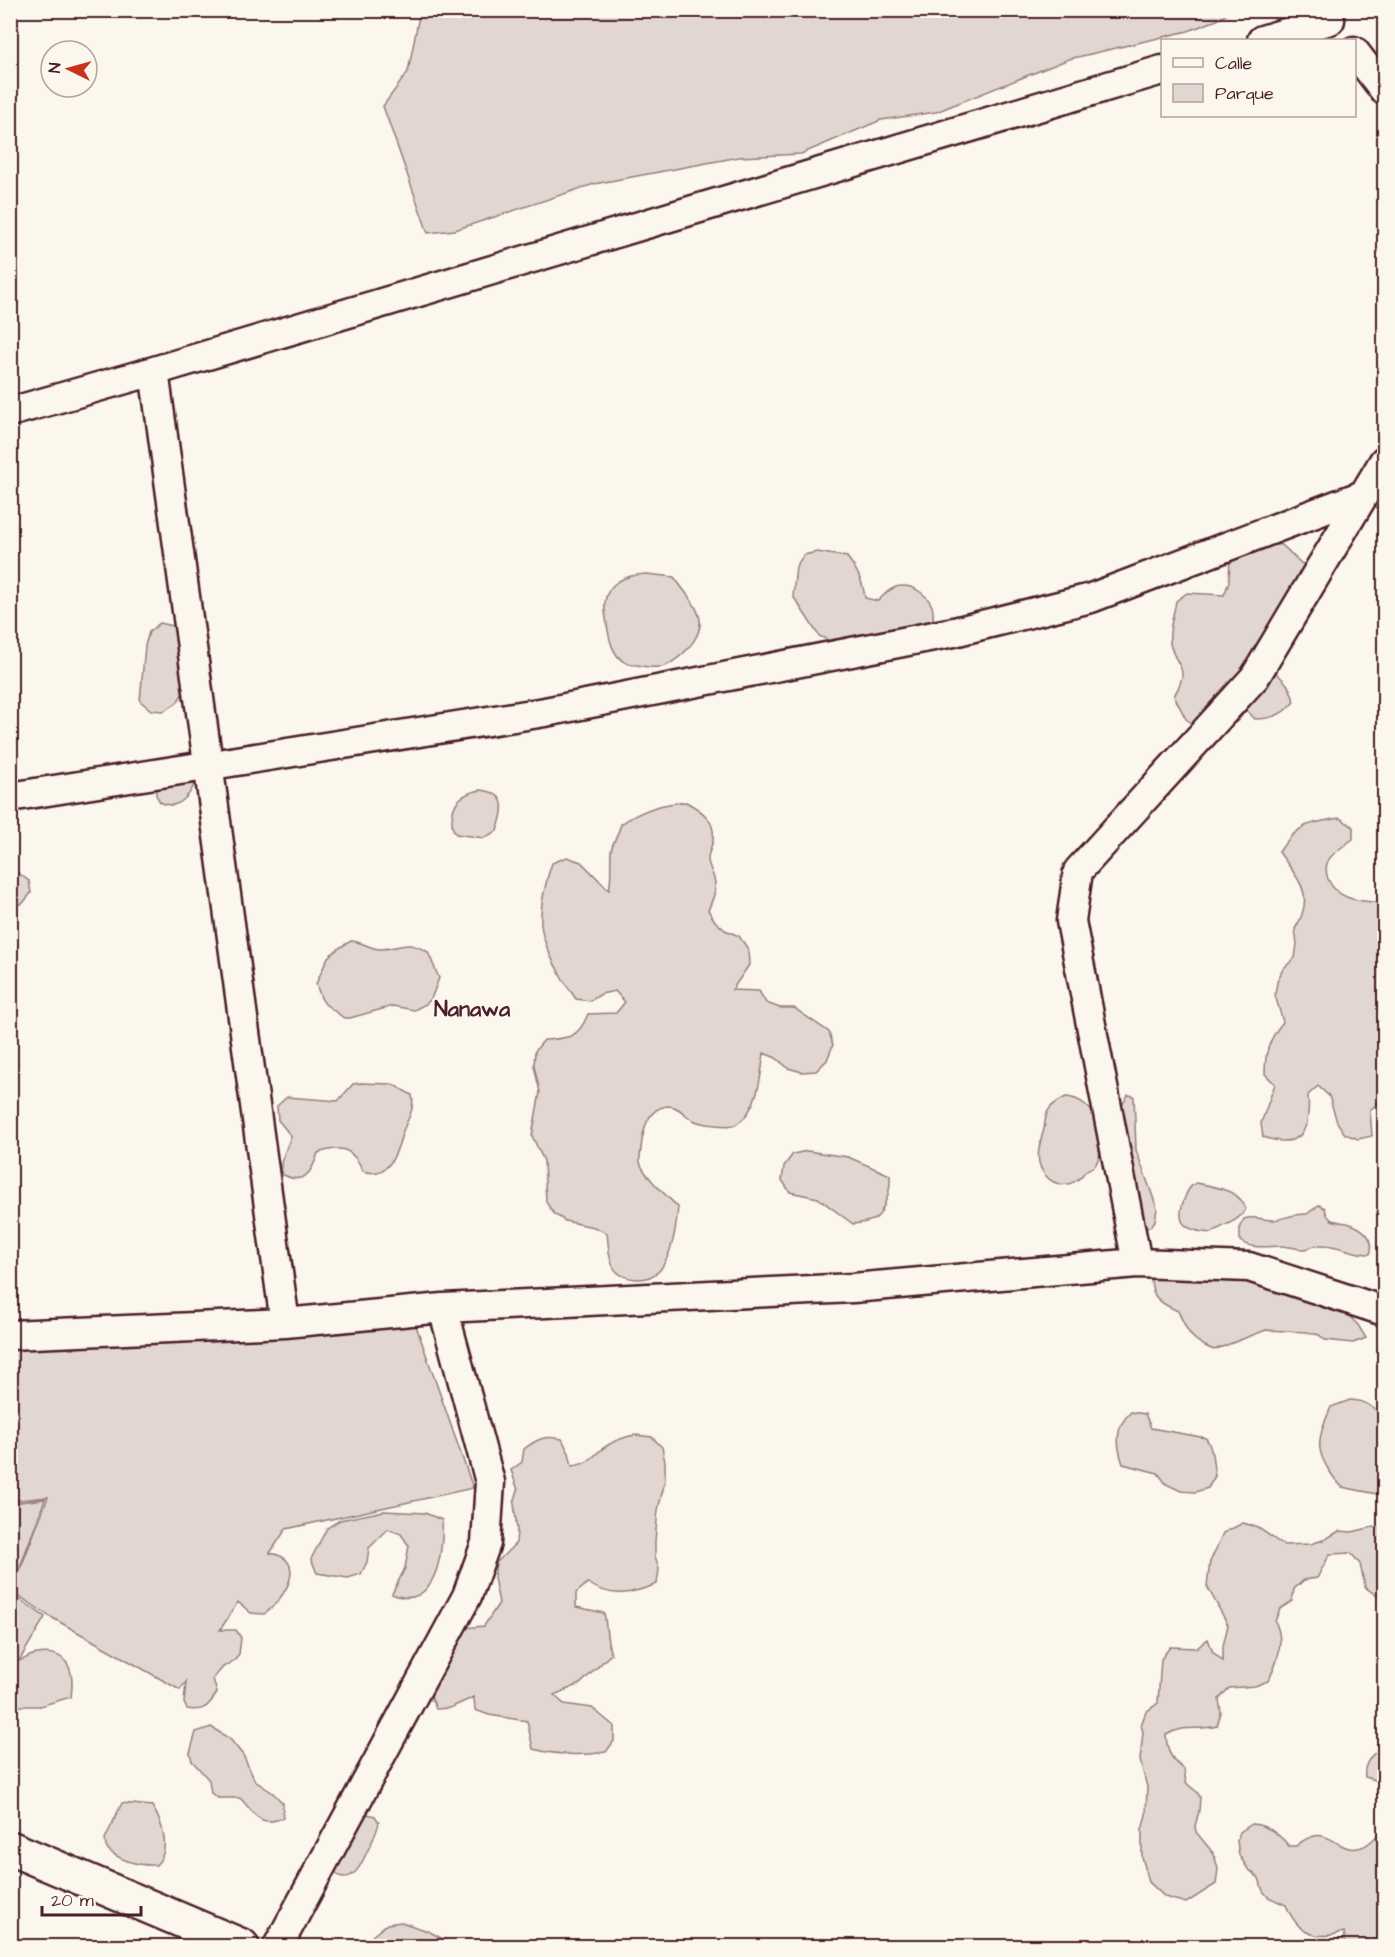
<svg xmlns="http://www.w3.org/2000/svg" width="1395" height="1957" font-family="'Architects Daughter',sans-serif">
  <rect width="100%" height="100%" fill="#fbf7ec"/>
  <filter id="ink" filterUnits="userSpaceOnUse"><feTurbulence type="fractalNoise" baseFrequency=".0167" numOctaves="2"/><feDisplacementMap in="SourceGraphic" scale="12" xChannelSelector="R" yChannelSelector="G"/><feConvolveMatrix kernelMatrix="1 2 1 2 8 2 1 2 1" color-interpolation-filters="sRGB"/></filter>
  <g filter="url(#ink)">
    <path fill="#e2d7d0" stroke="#967b7e" stroke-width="1.5" d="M 420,11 L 420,10 L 1232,11 L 1217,20 L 1188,31 L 1069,59 L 936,112 L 881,120 L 801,154 L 739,157 L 594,184 L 455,230 L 428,233 L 383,106 L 408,72 Z
      M 1268,544 L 1282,545 L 1302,564 L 1315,560 L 1271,669 C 1284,679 1291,686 1294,702 C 1282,715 1272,719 1255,719 L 1246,710 L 1238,721 L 1226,728 L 1198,727 L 1186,719 L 1174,696 C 1192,665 1175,668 1170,643 C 1168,630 1174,614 1176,601 L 1187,593 L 1224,595 L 1229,582 L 1230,556 Z
      M 817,552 L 847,557 C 857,570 863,581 865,598 L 878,601 C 885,594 892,586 902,586 C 915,585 932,598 933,611 C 934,619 932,630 931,639 L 833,642 L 819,636 L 793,596 L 796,566 L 804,555 Z
      M 646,574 L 674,577 C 682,589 698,605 700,620 C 702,639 680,659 665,666 C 656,669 646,667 637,665 C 633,665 627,664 624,662 C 612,654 609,638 607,625 C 606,617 604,610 605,602 C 608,581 627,575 646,574 Z
      M 160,623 L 173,626 L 182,636 L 187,648 L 184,691 L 177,703 L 164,711 L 151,710 L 140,701 L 145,646 L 149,632 Z
      M 196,774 C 195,791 179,813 160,802 L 156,795 L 156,782 Z
      M 481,790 C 509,793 504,811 497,831 L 484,838 L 456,834 C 452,829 452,826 452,820 C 452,801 463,793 481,790 Z
      M 686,802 C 703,811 716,821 713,841 C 711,848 708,853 708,860 C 709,868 714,875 715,883 C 716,893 712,901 708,910 L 715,921 L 725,930 L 739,936 L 748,949 L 749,965 L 732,990 L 759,991 L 766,1003 L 780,1008 L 794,1008 L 829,1032 L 833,1045 L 827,1060 L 816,1071 L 802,1072 L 788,1068 L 776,1058 L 764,1053 C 761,1075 758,1110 737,1124 C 730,1128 700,1124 693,1120 C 685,1116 679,1106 669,1106 C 647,1107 643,1131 641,1148 C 641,1151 639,1158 640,1162 C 643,1175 668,1197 678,1207 C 676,1228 673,1252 660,1270 C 655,1276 646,1279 639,1279 C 607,1278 610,1257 607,1233 L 594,1227 L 565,1221 L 554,1214 L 546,1202 L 544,1161 L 532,1136 L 540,1092 L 534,1066 L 535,1051 L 544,1040 C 569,1038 578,1039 588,1014 L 616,1013 L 625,1002 L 615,991 L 601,994 L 590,1001 L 576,999 C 563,981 542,946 541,923 C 540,905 546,880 552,863 L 567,857 L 581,862 L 609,890 C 612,877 610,865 611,851 C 612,843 619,833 621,824 C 640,811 663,803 686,802 Z
      M 1340,818 L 1353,827 L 1353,839 C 1345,845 1332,853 1328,861 C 1325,867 1326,873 1328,879 C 1338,902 1363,901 1384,903 L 1384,1098 L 1370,1110 L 1372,1136 L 1358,1139 L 1345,1134 L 1337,1122 L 1329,1096 L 1318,1086 L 1308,1095 C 1311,1131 1301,1150 1263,1137 L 1261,1123 L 1275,1084 L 1265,1074 C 1265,1052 1269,1039 1283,1022 L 1275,995 L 1277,982 L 1283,969 L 1295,958 L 1297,944 L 1295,929 C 1316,894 1299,881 1279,852 C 1297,824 1309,823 1340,818 Z
      M 11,868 L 29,881 L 31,893 L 23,903 L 11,907 Z
      M 351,941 C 361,941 370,949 380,949 C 403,949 403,938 428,952 L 439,978 L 431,999 L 426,1004 L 414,1010 L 393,1006 L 350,1018 L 344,1018 L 325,1004 L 321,998 L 316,984 L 328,957 L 339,948 Z
      M 360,1083 L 392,1084 L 412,1095 C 415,1109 408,1118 403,1131 C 397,1150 391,1180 363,1171 C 352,1147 341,1145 318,1153 C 312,1173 303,1186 282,1174 C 278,1161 287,1149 291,1136 L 278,1120 L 277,1106 L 287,1097 L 338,1101 L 353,1084 Z
      M 1128,1095 L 1134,1096 L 1136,1150 L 1157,1208 L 1155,1221 L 1151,1226 L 1139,1232 L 1120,1109 Z
      M 1066,1097 C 1096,1099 1108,1137 1097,1162 C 1095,1168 1091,1167 1087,1170 C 1083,1173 1081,1178 1077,1180 C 1068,1187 1054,1185 1047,1177 C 1033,1163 1039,1146 1044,1129 C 1045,1124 1045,1116 1048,1111 C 1051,1105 1060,1100 1066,1097 Z
      M 807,1151 L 848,1157 L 890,1175 C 890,1185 890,1191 886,1200 C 879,1221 875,1221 853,1224 L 818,1198 L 790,1192 L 782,1180 L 784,1166 L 793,1154 Z
      M 1196,1183 C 1212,1186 1245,1191 1245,1211 C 1237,1222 1223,1225 1211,1233 C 1203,1232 1191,1231 1184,1224 C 1176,1215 1186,1187 1196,1183 Z
      M 1319,1205 L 1325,1208 C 1326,1213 1327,1217 1332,1220 C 1336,1222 1343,1222 1347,1223 C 1362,1227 1376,1238 1370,1254 C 1351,1254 1338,1244 1319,1245 C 1315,1245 1310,1248 1306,1249 C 1298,1250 1290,1246 1282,1246 C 1268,1246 1252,1250 1240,1241 L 1240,1226 L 1244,1219 C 1255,1215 1262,1220 1273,1220 C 1284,1219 1295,1213 1307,1214 Z
      M 1150,1269 L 1270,1285 L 1338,1305 L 1358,1325 L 1366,1338 L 1353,1343 L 1325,1340 L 1319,1335 L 1307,1332 L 1266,1330 L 1214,1350 C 1191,1341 1188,1333 1178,1311 C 1154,1301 1151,1295 1150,1269 Z
      M 408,1303 L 473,1488 L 286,1529 L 270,1553 C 310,1559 284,1600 264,1614 L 251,1613 L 238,1602 L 220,1630 L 236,1630 L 241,1638 L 239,1654 L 235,1660 L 223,1667 L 213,1679 L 217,1693 C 208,1707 204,1712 187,1709 L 184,1703 L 186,1682 L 180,1690 L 49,1616 L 12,1591 L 48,1497 L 11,1501 L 11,1328 Z
      M 1350,1400 C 1365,1400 1379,1409 1384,1423 L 1384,1498 L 1377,1494 L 1342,1487 C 1333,1478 1322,1462 1320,1449 C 1318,1436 1326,1419 1331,1407 Z
      M 1131,1412 L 1145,1414 L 1151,1428 L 1206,1438 C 1214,1451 1212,1461 1215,1476 L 1208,1488 L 1195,1492 L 1181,1491 L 1166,1484 L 1158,1473 L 1123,1464 C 1116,1444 1115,1426 1131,1412 Z
      M 635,1435 L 652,1437 L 662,1447 L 665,1462 L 665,1481 L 658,1510 L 655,1541 L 655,1556 L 659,1569 L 657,1584 C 631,1594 612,1599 588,1583 L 576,1593 L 576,1607 L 604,1613 C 607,1627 606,1640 611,1654 L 580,1684 L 554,1695 L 564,1704 L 592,1708 L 614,1726 L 614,1741 L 606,1752 C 582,1756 556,1755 533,1749 L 527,1721 L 489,1715 L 475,1710 L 474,1697 L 450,1708 L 436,1709 L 431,1696 L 435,1683 C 424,1663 417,1656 430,1634 L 443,1630 L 484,1626 L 499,1603 L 494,1578 L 496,1563 L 516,1543 L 517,1530 L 514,1503 L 518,1490 L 511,1470 L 522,1462 L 524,1449 C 537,1439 545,1435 562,1439 L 569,1453 L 572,1466 C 593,1463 591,1455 608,1445 C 616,1440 625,1437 635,1435 Z
      M 45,1499 L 11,1592 L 11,1503 Z
      M 384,1511 L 425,1513 L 442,1520 C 444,1551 436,1613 392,1594 L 405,1568 L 409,1546 L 401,1534 L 388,1529 L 369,1548 L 367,1562 L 361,1574 L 348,1578 L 317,1573 L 311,1559 L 327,1528 L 340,1520 Z
      M 1243,1523 L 1257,1527 L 1283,1545 L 1311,1544 L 1326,1539 L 1339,1531 L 1352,1532 L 1373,1527 L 1380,1528 L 1384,1532 L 1384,1595 L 1377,1596 L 1365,1587 L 1360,1564 L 1351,1553 L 1330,1554 L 1317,1578 L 1304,1580 L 1294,1589 L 1292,1601 L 1280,1609 L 1275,1621 C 1285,1641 1278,1663 1268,1681 L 1255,1686 L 1229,1688 L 1219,1699 L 1221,1713 L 1217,1726 C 1197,1731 1184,1724 1166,1735 C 1167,1751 1171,1760 1184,1769 L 1186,1783 L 1197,1792 L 1200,1797 L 1199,1811 L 1195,1826 L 1196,1832 L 1214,1854 L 1218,1869 L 1216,1884 L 1186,1903 L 1165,1897 L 1149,1882 L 1142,1857 L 1142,1830 L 1146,1815 L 1147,1787 L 1140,1760 L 1143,1732 L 1141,1725 L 1146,1712 L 1158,1703 L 1161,1659 L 1170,1647 L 1197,1648 L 1208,1639 L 1213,1652 L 1223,1661 L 1223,1646 L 1228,1625 L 1207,1586 L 1210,1562 L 1223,1533 Z
      M 11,1593 L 45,1617 L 19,1661 C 25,1659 30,1655 37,1654 C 68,1649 75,1670 71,1697 L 40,1706 L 11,1706 Z
      M 211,1727 L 230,1739 L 243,1755 L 255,1781 L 273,1793 L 283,1803 L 283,1818 C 258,1828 254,1812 240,1798 L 218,1798 L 211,1793 L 209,1780 L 192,1761 L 190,1753 L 196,1732 Z
      M 1384,1747 L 1384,1783 L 1365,1777 C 1363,1763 1373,1752 1384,1747 Z
      M 122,1803 L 152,1806 C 162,1822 172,1850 156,1865 C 139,1866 116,1860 106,1847 L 105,1839 Z
      M 355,1811 L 375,1816 L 379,1822 C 377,1834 371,1843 366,1854 C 360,1868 350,1887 332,1871 Z
      M 1252,1824 C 1268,1825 1279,1834 1289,1846 L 1296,1846 C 1329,1818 1335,1856 1362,1847 C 1370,1845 1378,1834 1384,1829 L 1384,1946 L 1346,1946 L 1344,1932 C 1314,1941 1298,1934 1286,1905 L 1268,1897 L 1263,1891 L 1259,1878 L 1248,1869 L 1239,1855 L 1237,1841 L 1240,1832 Z
      M 401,1922 L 428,1931 L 453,1944 L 454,1946 L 365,1946 L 365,1942 L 387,1924 Z"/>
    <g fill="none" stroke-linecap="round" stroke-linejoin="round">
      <defs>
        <path id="street" d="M 1262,40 L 1330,20
          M 1354,51 L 1384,90
          M 154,371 L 285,1323
          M 10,412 L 154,371 L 1162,70
          M 10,797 L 545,712 L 954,632 L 1091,598 L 1363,495
          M 1137,1263 L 1071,921 L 1078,871 L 1255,677 L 1384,461
          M 10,1335 L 285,1323 L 443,1308 L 853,1288 L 1137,1263 L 1249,1267 L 1384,1311
          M 278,1946 L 467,1596 L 486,1543 L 490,1482 L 443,1308"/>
        <path id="secondary" d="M 10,1848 L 242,1946"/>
      </defs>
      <use href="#street" stroke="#4a1f2b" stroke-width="33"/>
      <use href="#secondary" stroke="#4a1f2b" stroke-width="38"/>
      <use href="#street" stroke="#fbf7ec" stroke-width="28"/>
      <use href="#secondary" stroke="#fbf7ec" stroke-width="33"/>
    </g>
  </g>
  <g text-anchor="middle" stroke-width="5" stroke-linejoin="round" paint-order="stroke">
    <g font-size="22" font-weight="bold" fill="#4a1f2b" stroke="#fbf7ec">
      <text x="472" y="1016">Nanawa</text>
    </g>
  </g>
  <rect width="1395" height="1957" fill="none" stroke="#fbf7ec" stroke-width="36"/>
  <rect x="18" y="18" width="1359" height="1921" fill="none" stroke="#4a1f2b" stroke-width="2" filter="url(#ink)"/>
  <rect x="1161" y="39" width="195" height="78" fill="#fbf7ec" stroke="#b4a19f" stroke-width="1.5"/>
  <rect x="1173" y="58" width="30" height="9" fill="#fbf7ec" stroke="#b4a19f" stroke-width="1.5"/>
  <text x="1215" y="69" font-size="18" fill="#4a1f2b">Calle</text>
  <rect x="1173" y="84" width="30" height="18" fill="#e2d7d0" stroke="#b4a19f" stroke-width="1.5"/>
  <text x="1215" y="99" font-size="18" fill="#4a1f2b">Parque</text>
  <g transform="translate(69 69) rotate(275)"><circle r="28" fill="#fbf7ec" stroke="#b4a19f" stroke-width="1.5"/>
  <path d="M0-4.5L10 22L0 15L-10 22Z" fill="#c8321e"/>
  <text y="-9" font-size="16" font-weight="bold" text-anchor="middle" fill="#4a1f2b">N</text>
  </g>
  <path d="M42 1906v9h99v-9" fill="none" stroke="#4a1f2b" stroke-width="3"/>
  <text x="51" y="1906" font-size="18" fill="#4a1f2b" stroke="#fbf7ec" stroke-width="4.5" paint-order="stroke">20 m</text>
</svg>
